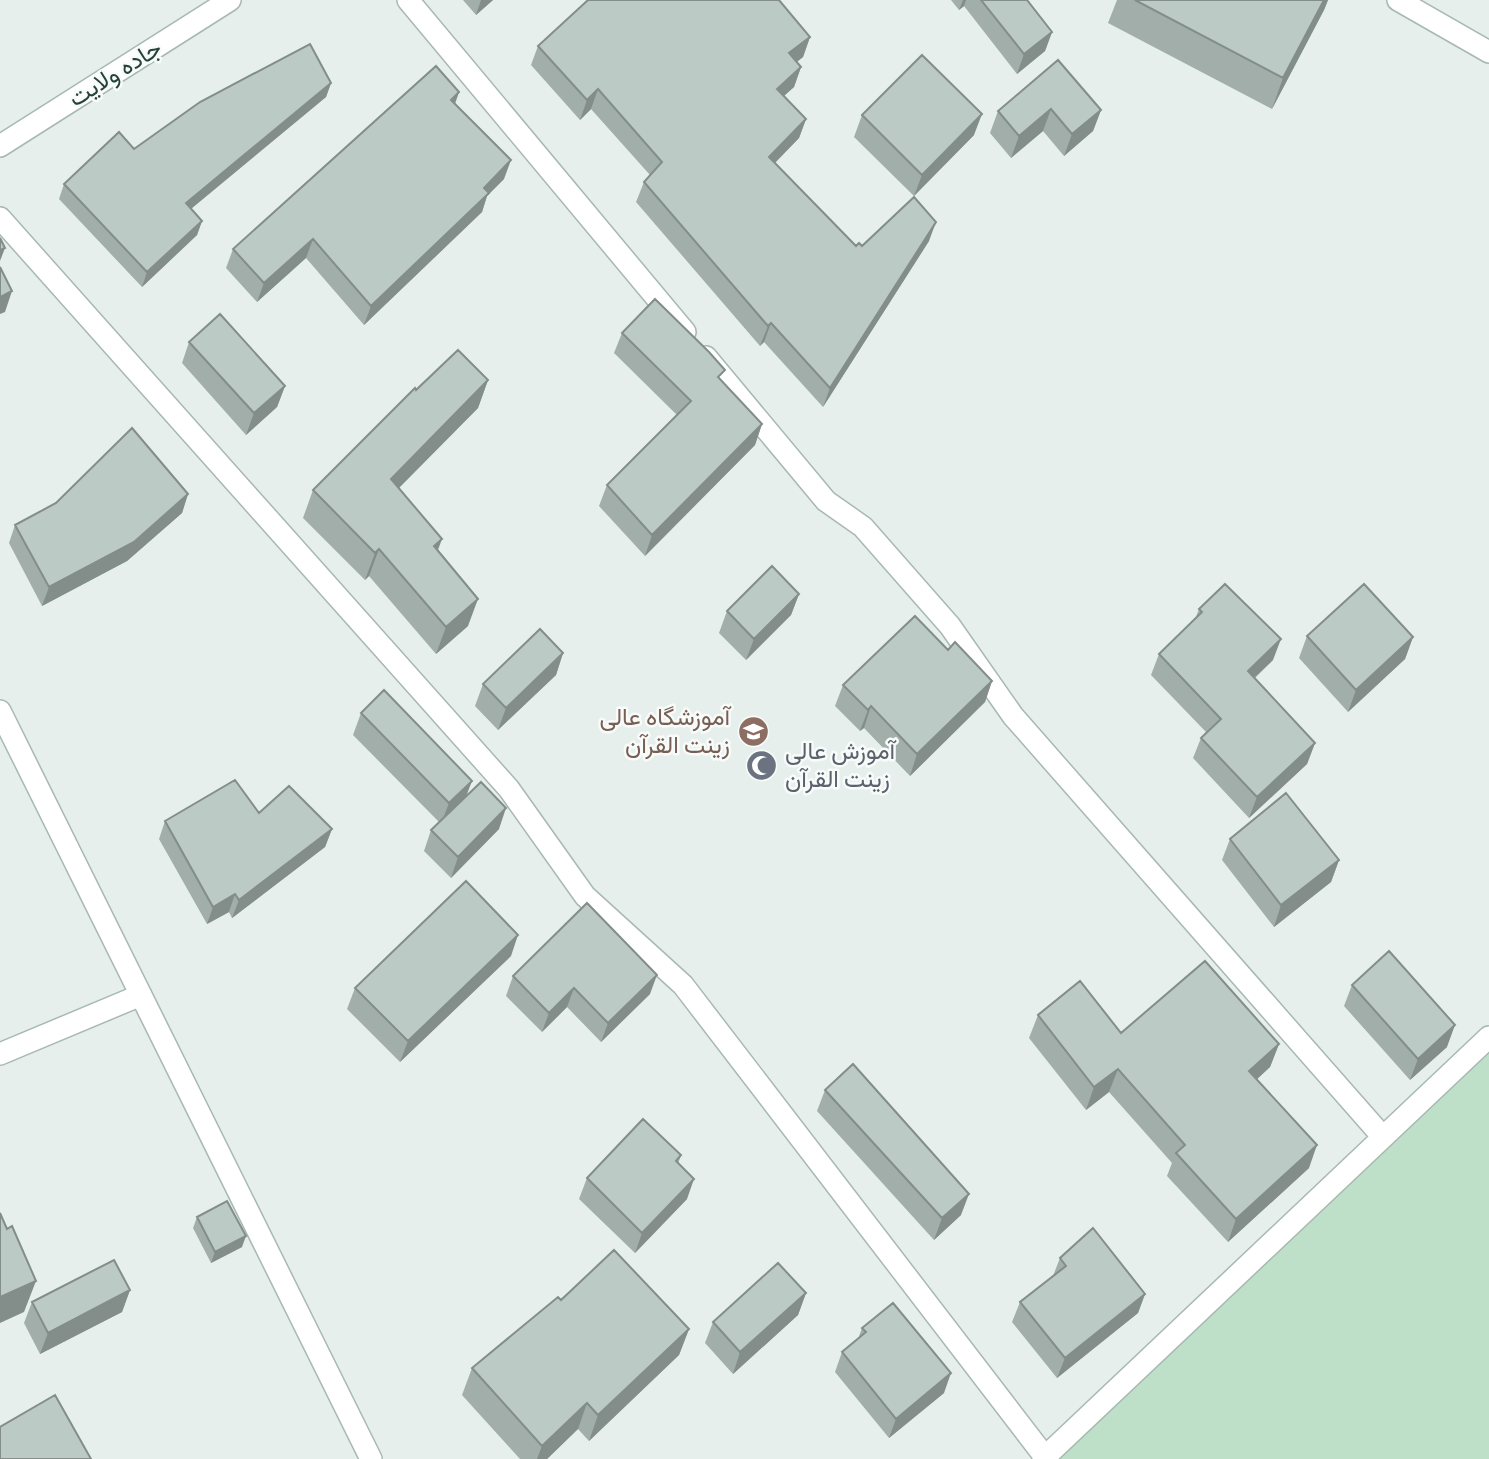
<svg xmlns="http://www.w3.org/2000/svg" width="1489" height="1459" font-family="'PT Sans Narrow',Vazirmatn,sans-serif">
  <rect width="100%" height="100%" fill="#e6efeb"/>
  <path fill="#bfe0c8" d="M 1489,1037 L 1489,1459 L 1052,1459 Z"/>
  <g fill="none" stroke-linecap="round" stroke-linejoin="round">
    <defs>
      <path id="street" d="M 408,0 L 685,332
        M 1398,0 L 1489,52
        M 0,146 L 230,0
        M 0,218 L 509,789 L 585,896 L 683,985 L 1045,1457
        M 706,357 L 826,501 L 863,527 L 950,626 L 1013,716 L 1382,1136
        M 0,711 L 371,1459
        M 0,1054 L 141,995
        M 1043,1459 L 1489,1037"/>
    </defs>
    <use href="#street" stroke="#a8b8b2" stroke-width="24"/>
    <use href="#street" stroke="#fff" stroke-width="21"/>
  </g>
  <path fill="#a1aea9" d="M 463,0 L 493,0 L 476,15 Z
    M 951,0 L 1027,0 L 1052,32 L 1045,51 L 1017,74 L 964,6 L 959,10 Z
    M 1117,0 L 1328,0 L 1324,10 L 1272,109 L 1108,23 Z
    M 810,37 L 803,57 L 797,62 L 801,67 L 794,87 L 784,96 L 806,119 L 799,138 L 775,163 L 856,246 L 929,241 L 823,407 L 764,342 L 760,346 L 636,202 L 644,182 L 650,175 L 591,109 L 580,120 L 531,65 L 538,46 Z
    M 1058,60 L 1101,110 L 1093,131 L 1064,156 L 1043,131 L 1011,158 L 990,133 L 998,111 Z
    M 331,83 L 326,97 L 191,209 L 202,221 L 197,235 L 142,287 L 59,199 L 64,184 Z
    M 459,92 L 455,104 L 504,179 L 487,196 L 482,212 L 364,325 L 306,258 L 257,302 L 226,268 L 233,249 Z
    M 862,115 L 974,135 L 914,196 L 854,137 Z
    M 622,333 L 721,380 L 762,424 L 755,445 L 645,556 L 599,506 L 607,485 L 677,415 L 614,353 Z
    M 189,342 L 285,386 L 277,407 L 246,435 L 182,363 Z
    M 488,380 L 478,408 L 399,488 L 437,550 L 468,626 L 436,654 L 369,576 L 365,580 L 303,518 L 313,490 L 416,390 Z
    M 188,494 L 182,513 L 127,561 L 42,606 L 9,543 L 15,525 Z
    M 799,594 L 791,615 L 746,660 L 719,633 L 727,611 Z
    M 1199,609 L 1273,660 L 1255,678 L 1315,743 L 1307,764 L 1249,818 L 1193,758 L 1201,738 L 1206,732 L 1151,675 L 1159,654 L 1195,619 Z
    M 1307,636 L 1413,637 L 1405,659 L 1348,712 L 1299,658 Z
    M 948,650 L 992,681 L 985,702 L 910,776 L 864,728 L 860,731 L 835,706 L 843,685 Z
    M 563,653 L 556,675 L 498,730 L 475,706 L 483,684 Z
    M 361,713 L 466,796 L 499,829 L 451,878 L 424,851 L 431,830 L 439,822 L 353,735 Z
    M 259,813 L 332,829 L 325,847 L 232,918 L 229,912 L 207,924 L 159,839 L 165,821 Z
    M 1230,839 L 1339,860 L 1331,882 L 1274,927 L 1222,860 Z
    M 511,956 L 400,1062 L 347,1009 L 355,988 Z
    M 513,976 L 650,994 L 601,1042 L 567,1007 L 542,1032 L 506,996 Z
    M 1352,985 L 1447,1047 L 1410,1080 L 1344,1006 Z
    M 1038,1015 L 1121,1033 L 1279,1044 L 1270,1067 L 1257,1079 L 1309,1168 L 1228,1242 L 1167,1176 L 1172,1163 L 1109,1092 L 1086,1110 L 1029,1038 Z
    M 825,1090 L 961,1215 L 934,1240 L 817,1111 Z
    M 681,1155 L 678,1164 L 687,1199 L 635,1253 L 579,1199 L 587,1178 Z
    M 197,1217 L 242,1247 L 211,1263 L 193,1228 Z
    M 1060,1258 L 1145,1294 L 1138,1313 L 1057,1378 L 1012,1322 L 1020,1302 L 1053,1276 Z
    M 130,1290 L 122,1312 L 40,1354 L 24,1323 L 32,1302 Z
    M 806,1293 L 798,1315 L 733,1374 L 705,1343 L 713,1322 Z
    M 561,1300 L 689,1329 L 679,1355 L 589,1441 L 578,1429 L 547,1459 L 520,1459 L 462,1395 L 472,1368 Z
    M 862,1328 L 944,1393 L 889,1438 L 835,1372 L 842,1352 L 858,1339 Z"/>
  <path fill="#838d89" d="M 481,0 L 493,0 L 476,15 Z
    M 963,0 L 966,0 L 964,6 L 959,10 Z
    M 1324,0 L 1328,0 L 1324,10 L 1272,109 L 1283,78 Z
    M 1052,32 L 1045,51 L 1017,74 L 1024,54 Z
    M 810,37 L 803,57 L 782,73 L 789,53 Z
    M 801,67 L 794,87 L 769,109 L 777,89 Z
    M 331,83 L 326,97 L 181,217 L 186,203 Z
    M 598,89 L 591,109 L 580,120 L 587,100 Z
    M 459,92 L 452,111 L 451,100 Z
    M 1051,109 L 1043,131 L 1011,158 L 1019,136 Z
    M 1101,110 L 1093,131 L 1064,156 L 1072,134 Z
    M 982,114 L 974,135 L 914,196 L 922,175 Z
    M 806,119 L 799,138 L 762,176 L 769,157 Z
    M 511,160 L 504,179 L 487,196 L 482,212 L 364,325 L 371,306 Z
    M 202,221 L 197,235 L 142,287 L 147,272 Z
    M 936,222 L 929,241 L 823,407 L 830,388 Z
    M 313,239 L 306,258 L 257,302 L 264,283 Z
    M 5,248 L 0,261 L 0,250 Z
    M 12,291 L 5,312 L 0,314 L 0,297 Z
    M 771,323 L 764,342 L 760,346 L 768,326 Z
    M 488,380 L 478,408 L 381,506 L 391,479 Z
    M 285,386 L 277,407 L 246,435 L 254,413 Z
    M 762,424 L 755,445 L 645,556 L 652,535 Z
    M 188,494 L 182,513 L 127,561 L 42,606 L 49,587 Z
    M 442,539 L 432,566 L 434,546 Z
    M 379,549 L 369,576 L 365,580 L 375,553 Z
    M 799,594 L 791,615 L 746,660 L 754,639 Z
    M 478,599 L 468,626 L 436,654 L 446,627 Z
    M 1413,637 L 1405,659 L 1348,712 L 1356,690 Z
    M 1281,639 L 1273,660 L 1240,691 L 1248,671 Z
    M 563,653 L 556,675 L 498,730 L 506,708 Z
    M 992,681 L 985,702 L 910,776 L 917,754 Z
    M 871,706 L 864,728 L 860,731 L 868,710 Z
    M 1315,743 L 1307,764 L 1249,818 L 1257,797 Z
    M 472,781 L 464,802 L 441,824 L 449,803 Z
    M 506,808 L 499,829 L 451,878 L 458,857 Z
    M 332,829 L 325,847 L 232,918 L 239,900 Z
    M 1339,860 L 1331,882 L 1274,927 L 1281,905 Z
    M 235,894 L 229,912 L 207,924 L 213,907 Z
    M 518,935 L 511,956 L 400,1062 L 408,1041 Z
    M 657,975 L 650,994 L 601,1042 L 608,1023 Z
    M 574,988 L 567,1007 L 542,1032 L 549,1013 Z
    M 1455,1025 L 1447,1047 L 1410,1080 L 1418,1059 Z
    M 1279,1044 L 1270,1067 L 1241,1094 L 1249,1071 Z
    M 1118,1069 L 1109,1092 L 1086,1110 L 1094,1087 Z
    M 1317,1145 L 1309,1168 L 1228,1242 L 1236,1219 Z
    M 694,1179 L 687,1199 L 635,1253 L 642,1233 Z
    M 969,1194 L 961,1215 L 934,1240 L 942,1218 Z
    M 246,1236 L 242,1247 L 211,1263 L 215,1252 Z
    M 36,1281 L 24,1312 L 0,1323 L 0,1297 Z
    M 130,1290 L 122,1312 L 40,1354 L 48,1333 Z
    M 806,1293 L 798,1315 L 733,1374 L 740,1352 Z
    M 1145,1294 L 1138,1313 L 1057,1378 L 1065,1358 Z
    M 689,1329 L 679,1355 L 589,1441 L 598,1415 Z
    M 951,1373 L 944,1393 L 889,1438 L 896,1419 Z
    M 587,1403 L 578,1429 L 547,1459 L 537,1459 L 542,1446 Z"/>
  <path fill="#bbcac4" stroke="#838d89" stroke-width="2" d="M 588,0 L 779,0 L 810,37 L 789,53 L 801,67 L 777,89 L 806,119 L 769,157 L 856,246 L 859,243 L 862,246 L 914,197 L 936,222 L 830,388 L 771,323 L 768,326 L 644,182 L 662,162 L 598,89 L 587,100 L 538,46 Z
    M 981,0 L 1027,0 L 1052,32 L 1024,54 Z
    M 1135,0 L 1324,0 L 1283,78 Z
    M 310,44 L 331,83 L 186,203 L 202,221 L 147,272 L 64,184 L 119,132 L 134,149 L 200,102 Z
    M 922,55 L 982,114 L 922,175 L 862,115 Z
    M 1058,60 L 1101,110 L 1072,134 L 1051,109 L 1019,136 L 998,111 Z
    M 436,66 L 459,92 L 451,100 L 511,160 L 484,188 L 489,193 L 371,306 L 313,239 L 264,283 L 233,249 Z
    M 0,238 L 5,248 L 0,250 Z
    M 0,267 L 12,291 L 0,297 Z
    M 655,299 L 709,352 L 725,370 L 718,377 L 762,424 L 652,535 L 607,485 L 691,401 L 622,333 Z
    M 220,314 L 285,386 L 254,413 L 189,342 Z
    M 458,350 L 488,380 L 391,479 L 442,539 L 434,546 L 478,599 L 446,627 L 379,549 L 375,553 L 313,490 L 415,388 L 416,390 Z
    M 132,428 L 188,494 L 134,542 L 49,587 L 15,525 L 56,503 Z
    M 772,566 L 799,594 L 754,639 L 727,611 Z
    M 1225,584 L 1281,639 L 1248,671 L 1315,743 L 1257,797 L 1201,738 L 1221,719 L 1159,654 L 1202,612 L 1199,609 Z
    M 1364,584 L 1413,637 L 1356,690 L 1307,636 Z
    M 915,616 L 948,650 L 955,642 L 992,681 L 917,754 L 871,706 L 868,710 L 843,685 Z
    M 540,629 L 563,653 L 506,708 L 483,684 Z
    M 384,690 L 472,781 L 449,803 L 361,713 Z
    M 235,780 L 259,813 L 289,786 L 332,829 L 239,900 L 235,894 L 213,907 L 165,821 Z
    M 481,782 L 506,808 L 458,857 L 431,830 Z
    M 1286,793 L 1339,860 L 1281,905 L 1230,839 Z
    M 466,881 L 518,935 L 408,1041 L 355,988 Z
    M 587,903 L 657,975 L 608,1023 L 574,988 L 549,1013 L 513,976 Z
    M 1389,951 L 1455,1025 L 1418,1059 L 1352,985 Z
    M 1205,961 L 1279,1044 L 1249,1071 L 1317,1145 L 1236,1219 L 1176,1153 L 1185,1145 L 1118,1069 L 1094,1087 L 1038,1015 L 1080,981 L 1121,1033 Z
    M 853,1064 L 969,1194 L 942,1218 L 825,1090 Z
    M 643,1119 L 681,1155 L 676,1161 L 694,1179 L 642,1233 L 587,1178 Z
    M 227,1201 L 246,1236 L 215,1252 L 197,1217 Z
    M 0,1213 L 7,1229 L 12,1226 L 36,1281 L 0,1297 Z
    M 1093,1228 L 1145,1294 L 1065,1358 L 1020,1302 L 1066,1266 L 1060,1258 Z
    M 614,1250 L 689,1329 L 598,1415 L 587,1403 L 542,1446 L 472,1368 L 558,1297 L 561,1300 Z
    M 114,1260 L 130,1290 L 48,1333 L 32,1302 Z
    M 778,1263 L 806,1293 L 740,1352 L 713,1322 Z
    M 893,1303 L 951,1373 L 896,1419 L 842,1352 L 866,1332 L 862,1328 Z
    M 55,1395 L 91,1459 L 0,1459 L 0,1427 Z"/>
  <defs>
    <symbol id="school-disc" viewBox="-11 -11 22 22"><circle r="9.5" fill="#8d6e63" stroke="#f7fbf9"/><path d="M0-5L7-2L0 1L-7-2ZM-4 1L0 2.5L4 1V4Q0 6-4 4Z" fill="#fff"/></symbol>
    <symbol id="mosque-disc" viewBox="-11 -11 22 22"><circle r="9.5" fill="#6b7280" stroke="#f7fbf9"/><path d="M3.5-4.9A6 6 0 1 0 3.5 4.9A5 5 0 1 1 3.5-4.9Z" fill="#fff"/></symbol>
  </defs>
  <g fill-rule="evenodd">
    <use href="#school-disc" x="736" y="714" width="35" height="35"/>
    <use href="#mosque-disc" x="744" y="748" width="35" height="35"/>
  </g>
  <g text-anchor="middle" stroke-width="5" stroke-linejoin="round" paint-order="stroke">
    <g font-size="24" fill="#24423a" stroke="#f7fbf9">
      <text transform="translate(115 73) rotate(-32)" y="8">جاده ولایت</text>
    </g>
    <g font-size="24" fill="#785e54" stroke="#f7fbf9" text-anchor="end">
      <text x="730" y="725">آموزشگاه عالی<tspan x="730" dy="28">زینت القرآن</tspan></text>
    </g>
    <g font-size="24" fill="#5b616d" stroke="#f7fbf9" text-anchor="start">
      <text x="785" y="759">آموزش عالی<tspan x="785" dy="28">زینت القرآن</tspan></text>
    </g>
  </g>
</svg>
